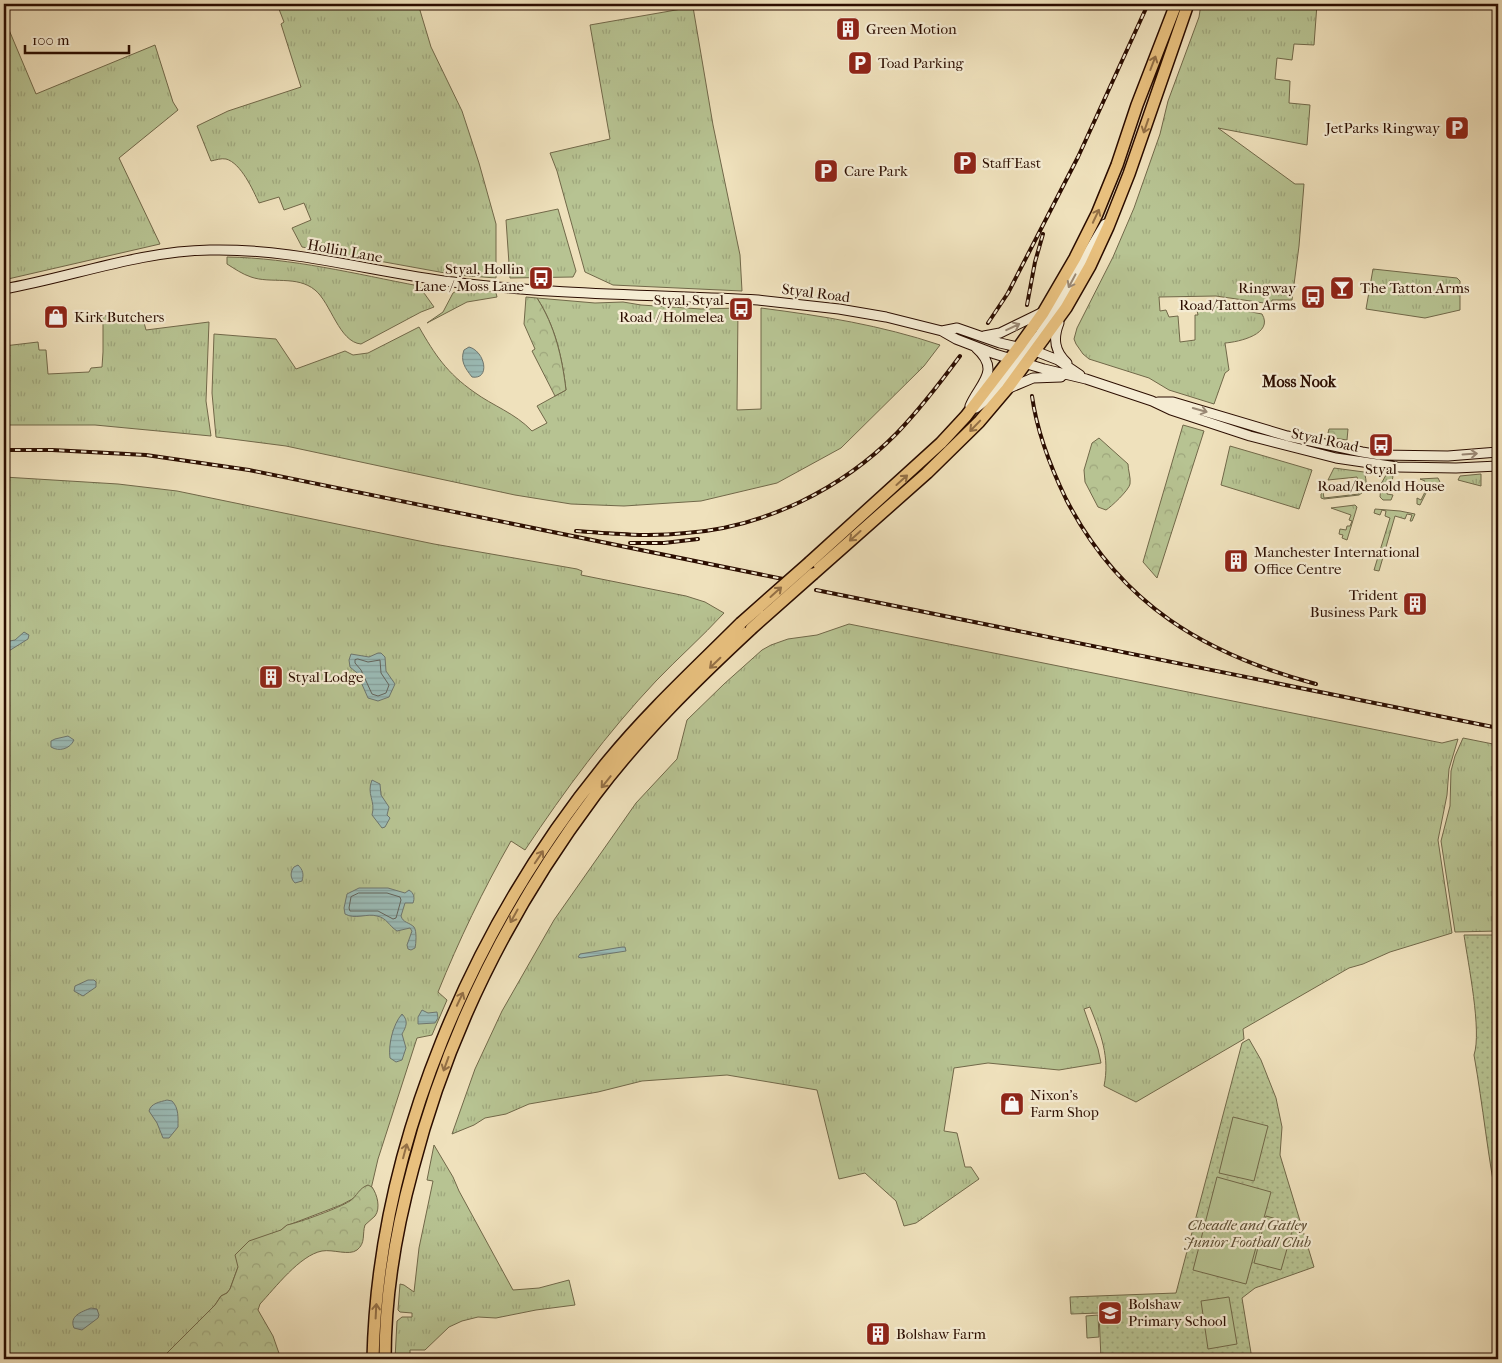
<svg xmlns="http://www.w3.org/2000/svg" width="1502" height="1363" font-family="'IM FELL French Canon',serif">
  <defs>
    <pattern id="grass-tufts" width="24" height="20" patternUnits="userSpaceOnUse" patternTransform="scale(1.25)"><rect width="24" height="20" fill="#b7c392"/><path d="M3 7l-1-3M5 7V3M7 7l1-3M15 17l-1-3M17 17v-4M19 17l1-3" fill="none" stroke="#9ea67c"/></pattern>
    <pattern id="forest-crowns" width="20" height="18" patternUnits="userSpaceOnUse" patternTransform="scale(1.25)"><rect width="20" height="18" fill="#b7c392"/><path d="M2 6a3 3 0 1 1 6 0M12 15a3 3 0 1 1 6 0" fill="none" stroke="#9ea67c"/></pattern>
    <pattern id="park-dots" width="8" height="8" patternUnits="userSpaceOnUse" patternTransform="scale(1.25)"><rect width="8" height="8" fill="#b7c392"/><path d="M2 2h.1M6 6h.1" fill="none" stroke="#9ea67c" stroke-width="1.8" stroke-linecap="round"/></pattern>
    <pattern id="water-rules" width="6" height="5" patternUnits="userSpaceOnUse" patternTransform="scale(1.25)"><rect width="6" height="5" fill="#9bbcb7"/><path d="M0 2.5h6" fill="none" stroke="#86a09c"/></pattern>
  </defs>
  <rect width="100%" height="100%" fill="#efe1bc"/>
  <filter id="stains"><feTurbulence type="fractalNoise" baseFrequency=".004" numOctaves="4"/><feColorMatrix values="0 0 0 0 .2 0 0 0 0 .09 0 0 0 0 .02 0 0 0 .5 -.17"/></filter>
  <radialGradient id="worn" r=".72"><stop offset=".6" stop-color="#630" stop-opacity="0"/><stop offset="1" stop-color="#630" stop-opacity=".3"/></radialGradient>
  <path fill="url(#grass-tufts)" stroke="#716849" d="M 277,4 L 441,4 L 419,7 L 431,47 L 462,111 L 479,163 L 496,224 L 496,278 L 456,275 L 302,247 L 292,228 L 311,220 L 304,203 L 284,210 L 279,197 L 259,203 C 253,190 241,163 226,159 C 221,158 216,160 211,161 L 197,126 L 228,111 L 301,87 L 281,24 L 284,22 Z
    M 1201,4 L 1317,4 L 1314,45 L 1294,44 L 1292,60 L 1277,58 L 1275,79 L 1290,81 L 1289,103 L 1310,105 L 1307,145 L 1218,128 L 1295,184 L 1304,184 L 1299,246 L 1292,300 L 1272,300 L 1271,304 L 1216,296 L 1159,297 L 1160,311 L 1166,310 L 1169,317 L 1178,316 L 1180,342 L 1195,340 L 1195,315 L 1198,315 L 1196,306 L 1230,308 L 1262,314 C 1274,334 1239,342 1225,343 L 1229,370 L 1225,373 L 1214,404 L 1169,390 L 1149,378 L 1089,359 L 1083,354 L 1076,344 L 1074,339 L 1077,328 L 1113,257 L 1134,208 L 1160,134 L 1168,101 L 1199,17 Z
    M 693,7 L 713,125 L 740,255 L 742,291 L 613,285 L 585,272 L 557,171 L 550,153 L 610,139 L 590,25 Z
    M 4,18 L 36,94 L 155,45 L 173,102 L 178,110 L 119,158 L 160,244 L 8,279 L 9,283 L 4,283 Z
    M 558,209 L 576,271 L 573,277 L 510,278 L 506,220 Z
    M 227,257 C 292,258 356,274 419,286 L 434,307 L 421,312 L 361,344 C 339,342 331,303 315,290 C 297,275 271,284 251,277 C 242,274 235,269 227,264 Z
    M 1373,269 L 1457,278 L 1460,281 L 1460,310 L 1425,318 L 1366,309 Z
    M 460,289 L 493,291 L 496,293 L 497,297 L 467,302 L 427,323 L 443,312 L 453,293 Z
    M 537,298 L 595,303 L 623,302 L 641,305 L 701,309 L 738,308 L 737,410 L 761,409 L 761,308 C 823,316 880,325 940,345 L 924,366 L 841,448 L 777,483 L 701,501 L 624,506 L 571,504 L 515,495 L 286,446 L 216,437 L 212,393 L 214,334 L 276,339 L 296,369 L 345,351 L 353,355 L 368,353 L 419,327 C 435,355 447,373 474,392 C 493,406 515,413 532,431 L 547,423 L 537,406 L 566,390 C 562,356 555,326 537,298 Z
    M 122,315 L 142,315 L 146,330 L 209,322 L 206,401 L 211,436 L 95,425 L 4,425 L 4,346 L 38,342 L 39,350 L 46,350 L 48,374 L 89,372 L 91,368 L 102,367 L 103,352 L 103,316 Z
    M 1230,446 L 1312,470 L 1299,509 L 1221,485 Z
    M 1334,468 L 1364,472 C 1367,481 1368,490 1359,495 L 1324,499 L 1321,498 L 1321,494 L 1323,492 L 1324,498 L 1359,494 L 1358,488 L 1364,488 L 1363,481 L 1358,481 L 1357,477 L 1328,480 Z
    M 1481,474 L 1481,486 L 1458,480 L 1460,476 Z
    M 1386,475 L 1393,476 L 1392,482 L 1388,482 L 1387,494 L 1393,495 L 1391,500 L 1383,500 L 1380,497 L 1381,484 Z
    M 4,477 L 118,484 L 177,491 L 434,544 L 577,569 L 582,571 L 581,575 L 686,596 L 705,602 L 724,613 C 702,637 678,658 656,681 C 607,733 565,790 525,850 L 511,841 C 483,890 459,940 438,992 L 447,1000 L 432,1035 L 417,1038 L 378,1159 L 371,1189 L 341,1205 L 286,1226 L 238,1267 L 230,1289 L 227,1293 L 221,1296 L 215,1305 L 161,1359 L 4,1359 Z
    M 1438,478 L 1440,482 L 1439,486 L 1433,492 L 1428,489 L 1420,505 L 1417,504 L 1417,498 L 1421,500 L 1427,488 L 1423,486 L 1425,481 L 1420,479 Z
    M 1355,505 L 1357,507 L 1347,540 L 1342,538 L 1343,535 L 1339,534 L 1340,529 L 1346,530 L 1347,526 L 1350,526 L 1352,521 L 1349,520 L 1351,515 L 1331,508 Z
    M 1375,509 L 1400,511 L 1415,514 L 1412,521 L 1410,521 L 1412,515 L 1407,514 L 1405,519 L 1395,516 L 1379,571 L 1374,570 L 1390,518 L 1385,516 L 1386,511 L 1382,510 L 1380,515 L 1374,513 Z
    M 849,624 L 1442,743 L 1458,739 L 1449,769 L 1447,795 L 1438,840 L 1452,933 L 1390,952 L 1363,964 L 1349,968 L 1243,1029 L 1244,1039 L 1136,1102 L 1104,1086 C 1110,1057 1101,1034 1090,1007 L 1084,1009 L 1098,1049 L 1101,1063 L 1059,1070 L 988,1063 L 954,1068 L 944,1131 L 957,1133 L 965,1167 L 971,1167 L 979,1179 L 916,1223 L 904,1226 L 896,1201 L 865,1173 L 839,1179 L 817,1090 L 727,1075 L 642,1081 L 598,1092 L 529,1104 L 506,1114 L 485,1118 L 474,1125 L 452,1134 L 475,1069 L 502,1011 L 554,920 L 636,803 L 677,759 L 687,720 L 724,684 L 762,650 L 771,645 L 788,639 L 817,635 Z
    M 1463,738 L 1498,745 L 1498,931 L 1455,932 L 1441,841 L 1450,806 L 1451,771 L 1455,756 Z
    M 434,1145 L 453,1177 L 459,1191 L 513,1290 L 539,1288 L 569,1280 L 575,1305 L 536,1310 L 496,1318 L 478,1317 L 462,1321 L 449,1327 L 425,1350 L 410,1350 L 410,1359 L 395,1359 L 397,1321 L 402,1317 L 412,1317 L 412,1313 L 400,1312 L 398,1310 L 400,1284 L 404,1285 L 414,1292 L 419,1248 L 433,1181 L 427,1180 Z"/>
  <path fill="url(#forest-crowns)" stroke="#716849" d="M 526,297 L 537,298 C 555,326 562,357 566,390 L 555,396 L 532,351 L 535,349 L 524,324 Z
    M 1183,425 L 1204,431 L 1157,578 L 1143,562 Z
    M 1329,429 L 1348,429 L 1347,440 L 1327,437 Z
    M 1099,438 L 1128,464 C 1128,470 1131,478 1130,484 C 1129,490 1111,507 1106,510 L 1098,507 L 1085,482 L 1084,470 L 1092,443 Z
    M 368,1185 L 372,1187 C 377,1194 381,1208 375,1216 C 372,1219 368,1222 365,1225 C 362,1234 366,1243 357,1250 C 349,1256 333,1249 322,1251 C 300,1255 275,1288 260,1304 L 258,1310 L 273,1336 L 281,1359 L 161,1359 L 215,1305 L 221,1296 L 227,1293 L 230,1289 L 238,1267 L 235,1255 L 249,1241 L 281,1230 L 287,1225 C 301,1222 339,1208 350,1201 C 357,1196 359,1188 368,1185 Z"/>
  <path fill="url(#park-dots)" stroke="#716849" d="M 1464,935 L 1498,935 L 1498,1208 C 1488,1158 1483,1106 1474,1055 C 1482,1031 1468,963 1464,935 Z
    M 1249,1039 L 1261,1060 L 1276,1098 L 1282,1127 L 1280,1155 L 1314,1267 L 1255,1288 L 1242,1298 L 1252,1359 L 1101,1359 L 1099,1313 L 1071,1314 L 1070,1297 L 1176,1293 L 1242,1043 Z"/>
  <path fill="#b7c392" stroke="#716849" d="M 1233,1117 L 1268,1126 L 1254,1181 L 1219,1173 Z
    M 1217,1177 L 1271,1192 L 1246,1284 L 1193,1270 Z
    M 1266,1216 L 1294,1224 L 1281,1270 L 1254,1263 Z
    M 1229,1297 L 1237,1344 L 1208,1349 L 1201,1301 Z
    M 1098,1315 L 1099,1337 L 1087,1338 L 1086,1316 Z"/>
  <path fill="url(#water-rules)" stroke="#6e766e" d="M 469,347 C 485,351 491,380 472,377 C 465,368 460,361 464,350 Z
    M 24,632 L 29,635 L 28,639 L 4,654 L 4,642 L 15,640 Z
    M 378,653 L 381,653 L 385,657 L 386,671 L 395,684 L 389,697 L 378,701 L 368,698 L 357,673 L 350,667 L 349,660 L 351,654 L 369,657 Z
    M 68,736 L 74,740 C 70,749 59,752 51,747 L 51,741 L 55,739 Z
    M 372,780 L 380,784 L 381,795 L 389,807 L 387,815 L 390,818 L 385,827 L 382,828 L 372,815 C 376,801 366,794 372,780 Z
    M 298,865 C 303,870 304,874 302,881 L 295,883 C 290,878 290,872 294,867 Z
    M 359,888 L 388,888 L 405,893 L 409,890 C 414,893 415,898 413,903 L 405,903 L 401,916 C 403,923 409,922 414,927 C 417,931 416,944 415,948 L 411,950 L 408,949 L 407,945 L 412,931 L 410,928 L 397,931 C 389,926 387,918 377,916 C 367,913 355,920 345,914 L 344,908 L 347,894 Z
    M 622,947 L 625,947 L 626,951 L 581,958 L 578,957 L 580,954 Z
    M 88,980 L 94,980 L 96,982 L 96,987 L 83,996 L 74,991 L 75,986 Z
    M 422,1010 L 428,1013 L 437,1012 L 438,1018 L 435,1023 L 418,1024 L 418,1017 Z
    M 402,1014 C 409,1021 406,1027 402,1034 L 406,1048 L 402,1060 L 396,1062 L 390,1058 C 388,1045 393,1024 402,1014 Z
    M 167,1100 L 172,1101 C 179,1108 178,1118 178,1127 L 169,1138 L 163,1138 L 157,1123 L 149,1111 C 151,1103 160,1102 167,1100 Z
    M 91,1308 L 97,1309 L 99,1315 L 98,1318 L 82,1330 L 74,1328 C 69,1316 81,1312 91,1308 Z"/>
  <g fill="none" stroke-linecap="round" stroke-linejoin="round">
    <path stroke="#63645c" stroke-width="1" d="M 358,659 L 368,662 L 380,660 L 381,673 L 389,685 L 386,693 L 378,696 L 372,694 L 361,670 L 355,663 L 355,660 Z
      M 359,893 L 387,893 L 400,897 L 401,900 L 396,918 L 393,919 L 378,911 L 350,911 L 349,908 L 351,897 Z"/>
    <defs>
      <path id="secondary" d="M 4,289 C 72,277 140,251 210,250 C 292,248 372,272 453,282 C 554,295 656,295 758,300 L 839,309 L 886,317 L 942,331 L 956,339 L 995,354 L 1044,369 L 1086,379 L 1152,401 L 1171,410 L 1250,436 L 1336,458 L 1397,467 L 1456,468 L 1498,466
        M 1059,323 C 1053,338 1054,351 1067,363
        M 942,331 L 957,328 L 1000,343 L 1035,351 L 1058,360 L 1080,375
        M 984,336 L 1000,333 L 1041,313
        M 1011,358 L 1024,354 L 1040,334 L 1105,224
        M 1007,389 L 1033,378 L 1061,377
        M 1158,402 L 1173,402 L 1287,436 L 1362,452 L 1380,455 L 1448,456 L 1498,452
        M 970,406 C 979,384 1002,371 976,348
        M 976,408 L 986,400 L 1021,358"/>
      <path id="highway" d="M 810,562 L 941,443 L 966,416 L 1018,348 L 1043,313 L 1075,258 L 1097,214 L 1117,165 L 1137,105 L 1176,4
        M 813,574 L 927,473 L 979,422 L 1007,389 L 1066,308 L 1090,266 L 1108,227 L 1129,174 L 1188,4
        M 373,1359 C 378,1145 473,925 608,761 C 649,711 696,668 741,623
        M 385,1359 C 385,1295 396,1230 413,1168 C 448,1032 511,907 595,795 C 641,734 695,681 751,629"/>
    </defs>
    <use href="#secondary" stroke="#2b0d00" stroke-width="11"/>
    <use href="#highway" stroke="#2b0d00" stroke-width="14"/>
    <use href="#secondary" stroke="#f5ecd3" stroke-width="9"/>
    <use href="#highway" stroke="#e8c07e" stroke-width="11"/>
    <defs>
      <path id="rail" d="M 1027,305 L 1035,262 L 1043,234
        M 988,323 L 1008,293 L 1078,157 L 1148,4
        M 1032,396 C 1037,432 1050,466 1066,499 C 1120,604 1204,654 1316,684
        M 4,450 L 52,450 L 146,455 L 249,470 L 783,579
        M 576,531 C 613,534 649,537 686,533 C 765,527 842,489 897,433 C 920,409 940,383 960,356
        M 630,543 L 664,543 L 698,539
        M 816,590 L 1498,728"/>
    </defs>
    <use href="#rail" stroke="#2b0d00" stroke-width="4"/>
    <use href="#rail" stroke="#f5ecd3" stroke-width="2" stroke-dasharray="5.5" stroke-linecap="butt"/>
    <defs>
      <path id="highway-bridge" d="M 741,623 L 810,562
        M 751,629 L 813,574"/>
    </defs>
    <use href="#highway-bridge" stroke="#2b0d00" stroke-width="14" stroke-linecap="butt"/>
    <use href="#highway-bridge" stroke="#e8c07e" stroke-width="11"/>
  </g>
  <defs><path id="oneway-shaft" d="M-6 0H5M1.5-3L5.5 0L1.5 3" fill="none" stroke-width="1.6" stroke-linecap="round" stroke-linejoin="round" transform="scale(1.25)"/></defs>
  <g stroke="#936f45">
    <use href="#oneway-shaft" transform="translate(1153 63) rotate(-69)"/>
    <use href="#oneway-shaft" transform="translate(1146 126) rotate(109)"/>
    <use href="#oneway-shaft" transform="translate(1096 216) rotate(-65)"/>
    <use href="#oneway-shaft" transform="translate(975 426) rotate(134)"/>
    <use href="#oneway-shaft" transform="translate(902 480) rotate(-42)"/>
    <use href="#oneway-shaft" transform="translate(855 536) rotate(138)"/>
    <use href="#oneway-shaft" transform="translate(776 592) rotate(-42)"/>
    <use href="#oneway-shaft" transform="translate(715 663) rotate(136)"/>
    <use href="#oneway-shaft" transform="translate(606 782) rotate(129)"/>
    <use href="#oneway-shaft" transform="translate(539 857) rotate(-56)"/>
    <use href="#oneway-shaft" transform="translate(514 916) rotate(119)"/>
    <use href="#oneway-shaft" transform="translate(460 999) rotate(-65)"/>
    <use href="#oneway-shaft" transform="translate(446 1064) rotate(110)"/>
    <use href="#oneway-shaft" transform="translate(405 1151) rotate(-75)"/>
    <use href="#oneway-shaft" transform="translate(376 1311) rotate(-87)"/>
  </g>
  <g stroke="#9a8874">
    <use href="#oneway-shaft" transform="translate(1072 281) rotate(118)"/>
    <use href="#oneway-shaft" transform="translate(1013 327) rotate(-25)"/>
    <use href="#oneway-shaft" transform="translate(1200 410) rotate(16)"/>
    <use href="#oneway-shaft" transform="translate(1470 454) rotate(-4)"/>
  </g>
  <defs>
    <symbol id="building-square" viewBox="-11 -11 22 22"><rect x="-9" y="-9" width="18" height="18" rx="4" fill="#8f2418" stroke="#f5ecd3"/><path d="M-4-6H4V6H1V3H-1V6H-4ZM-2.5-4.3h1.7v1.8h-1.7ZM.8-4.3h1.7v1.8H.8ZM-2.5-1h1.7V.8h-1.7ZM.8-1h1.7V.8H.8Z" fill="#fff"/></symbol>
    <symbol id="parking-square" viewBox="-11 -11 22 22"><rect x="-9" y="-9" width="18" height="18" rx="4" fill="#8f2418" stroke="#f5ecd3"/><path d="M-3.5-5.5H1a3.5 3.5 0 0 1 0 7H-1V5.5H-3.5ZM-1-3.4V-.6H.8a1.4 1.4 0 0 0 0-2.8Z" fill="#fff"/></symbol>
    <symbol id="bus-square" viewBox="-11 -11 22 22"><rect x="-9" y="-9" width="18" height="18" rx="4" fill="#8f2418" stroke="#f5ecd3"/><path d="M-5-6H5V4H4V6H2V4H-2V6H-4V4H-5ZM-3.5-4V0h7V-4ZM-3.5 1.2v1.5H-2V1.2ZM2 1.2v1.5H3.5V1.2Z" fill="#fff"/></symbol>
    <symbol id="bar-square" viewBox="-11 -11 22 22"><rect x="-9" y="-9" width="18" height="18" rx="4" fill="#8f2418" stroke="#f5ecd3"/><path d="M-6-5H6L.8 .8V4.5H3.5V6h-7V4.5H-.8V.8Z" fill="#fff"/></symbol>
    <symbol id="shop-square" viewBox="-11 -11 22 22"><rect x="-9" y="-9" width="18" height="18" rx="4" fill="#8f2418" stroke="#f5ecd3"/><path d="M-5-2.5h2.3a2.7 3.5 0 0 1 5.4 0H5L5.5 6h-11ZM-1.5-2.5h3a1.5 2.3 0 0 0-3 0Z" fill="#fff"/></symbol>
    <symbol id="school-square" viewBox="-11 -11 22 22"><rect x="-9" y="-9" width="18" height="18" rx="4" fill="#8f2418" stroke="#f5ecd3"/><path d="M0-5L7-2L0 1L-7-2ZM-4 1L0 2.5L4 1V4Q0 6-4 4Z" fill="#fff"/></symbol>
  </defs>
  <g fill-rule="evenodd">
    <use href="#building-square" x="834" y="15" width="28" height="28"/>
    <use href="#parking-square" x="846" y="49" width="28" height="28"/>
    <use href="#parking-square" x="1443" y="114" width="28" height="28"/>
    <use href="#parking-square" x="951" y="149" width="28" height="28"/>
    <use href="#parking-square" x="812" y="157" width="28" height="28"/>
    <use href="#bus-square" x="527" y="264" width="28" height="28"/>
    <use href="#bar-square" x="1328" y="274" width="28" height="28"/>
    <use href="#bus-square" x="1299" y="283" width="28" height="28"/>
    <use href="#bus-square" x="727" y="295" width="28" height="28"/>
    <use href="#shop-square" x="42" y="303" width="28" height="28"/>
    <use href="#bus-square" x="1367" y="431" width="28" height="28"/>
    <use href="#building-square" x="1222" y="547" width="28" height="28"/>
    <use href="#building-square" x="1401" y="590" width="28" height="28"/>
    <use href="#building-square" x="257" y="663" width="28" height="28"/>
    <use href="#shop-square" x="998" y="1090" width="28" height="28"/>
    <use href="#school-square" x="1096" y="1299" width="28" height="28"/>
    <use href="#building-square" x="864" y="1320" width="28" height="28"/>
  </g>
  <g text-anchor="middle" stroke-width="4.5" stroke-linejoin="round" paint-order="stroke">
    <g font-size="15" fill="#2b0d00" stroke="#f5ecd3" text-anchor="start">
      <text x="866" y="34">Green Motion</text>
      <text x="878" y="68">Toad Parking</text>
      <text x="1440" y="133" text-anchor="end">JetParks Ringway</text>
      <text x="982" y="168">Staff East</text>
      <text x="844" y="176">Care Park</text>
      <text x="524" y="274" text-anchor="end">Styal, Hollin<tspan x="524" dy="17">Lane / Moss Lane</tspan></text>
      <text x="1296" y="293" text-anchor="end">Ringway<tspan x="1296" dy="17">Road/Tatton Arms</tspan></text>
      <text x="1360" y="293">The Tatton Arms</text>
      <text x="724" y="305" text-anchor="end">Styal, Styal<tspan x="724" dy="17">Road / Holmelea</tspan></text>
      <text x="74" y="322">Kirk Butchers</text>
      <text x="1381" y="474" text-anchor="middle">Styal<tspan x="1381" dy="17">Road/Renold House</tspan></text>
      <text x="1254" y="557">Manchester International<tspan x="1254" dy="17">Office Centre</tspan></text>
      <text x="1398" y="600" text-anchor="end">Trident<tspan x="1398" dy="17">Business Park</tspan></text>
      <text x="288" y="682">Styal Lodge</text>
      <text x="1030" y="1100">Nixon's<tspan x="1030" dy="17">Farm Shop</tspan></text>
      <text x="1128" y="1309">Bolshaw<tspan x="1128" dy="17">Primary School</tspan></text>
      <text x="896" y="1339">Bolshaw Farm</text>
    </g>
    <g font-size="15" fill="#2b0d00" stroke="#f5ecd3">
      <text transform="translate(345 251) rotate(10)" y="5">Hollin Lane</text>
      <text transform="translate(816 293) rotate(7)" y="5">Styal Road</text>
      <text transform="translate(1325 440) rotate(12)" y="5">Styal Road</text>
    </g>
    <g font-size="15" font-style="italic" fill="#5c4d33" stroke="#f5ecd3">
      <text x="1247" y="1230">Cheadle and Gatley<tspan x="1247" dy="17">Junior Football Club</tspan></text>
    </g>
    <g font-size="16" font-weight="bold" fill="#2b0d00" stroke="#f5ecd3">
      <text x="1299" y="387">Moss Nook</text>
    </g>
  </g>
  <rect width="1502" height="1363" fill="none" stroke="#efe1bc" stroke-width="20"/>
  <rect x="5" y="5" width="1492" height="1353" fill="none" stroke="#2b0d00" stroke-width="2.5"/>
  <rect x="10" y="10" width="1482" height="1343" fill="none" stroke="#2b0d00"/>
  <path d="M25 45v8h104v-8" fill="none" stroke="#2b0d00" stroke-width="2.5"/>
  <text x="32" y="45" font-size="15" fill="#2b0d00" stroke="#f5ecd3" stroke-width="4" paint-order="stroke">100 m</text>
  <rect width="100%" height="100%" filter="url(#stains)"/>
  <rect width="100%" height="100%" fill="url(#worn)"/>
</svg>
